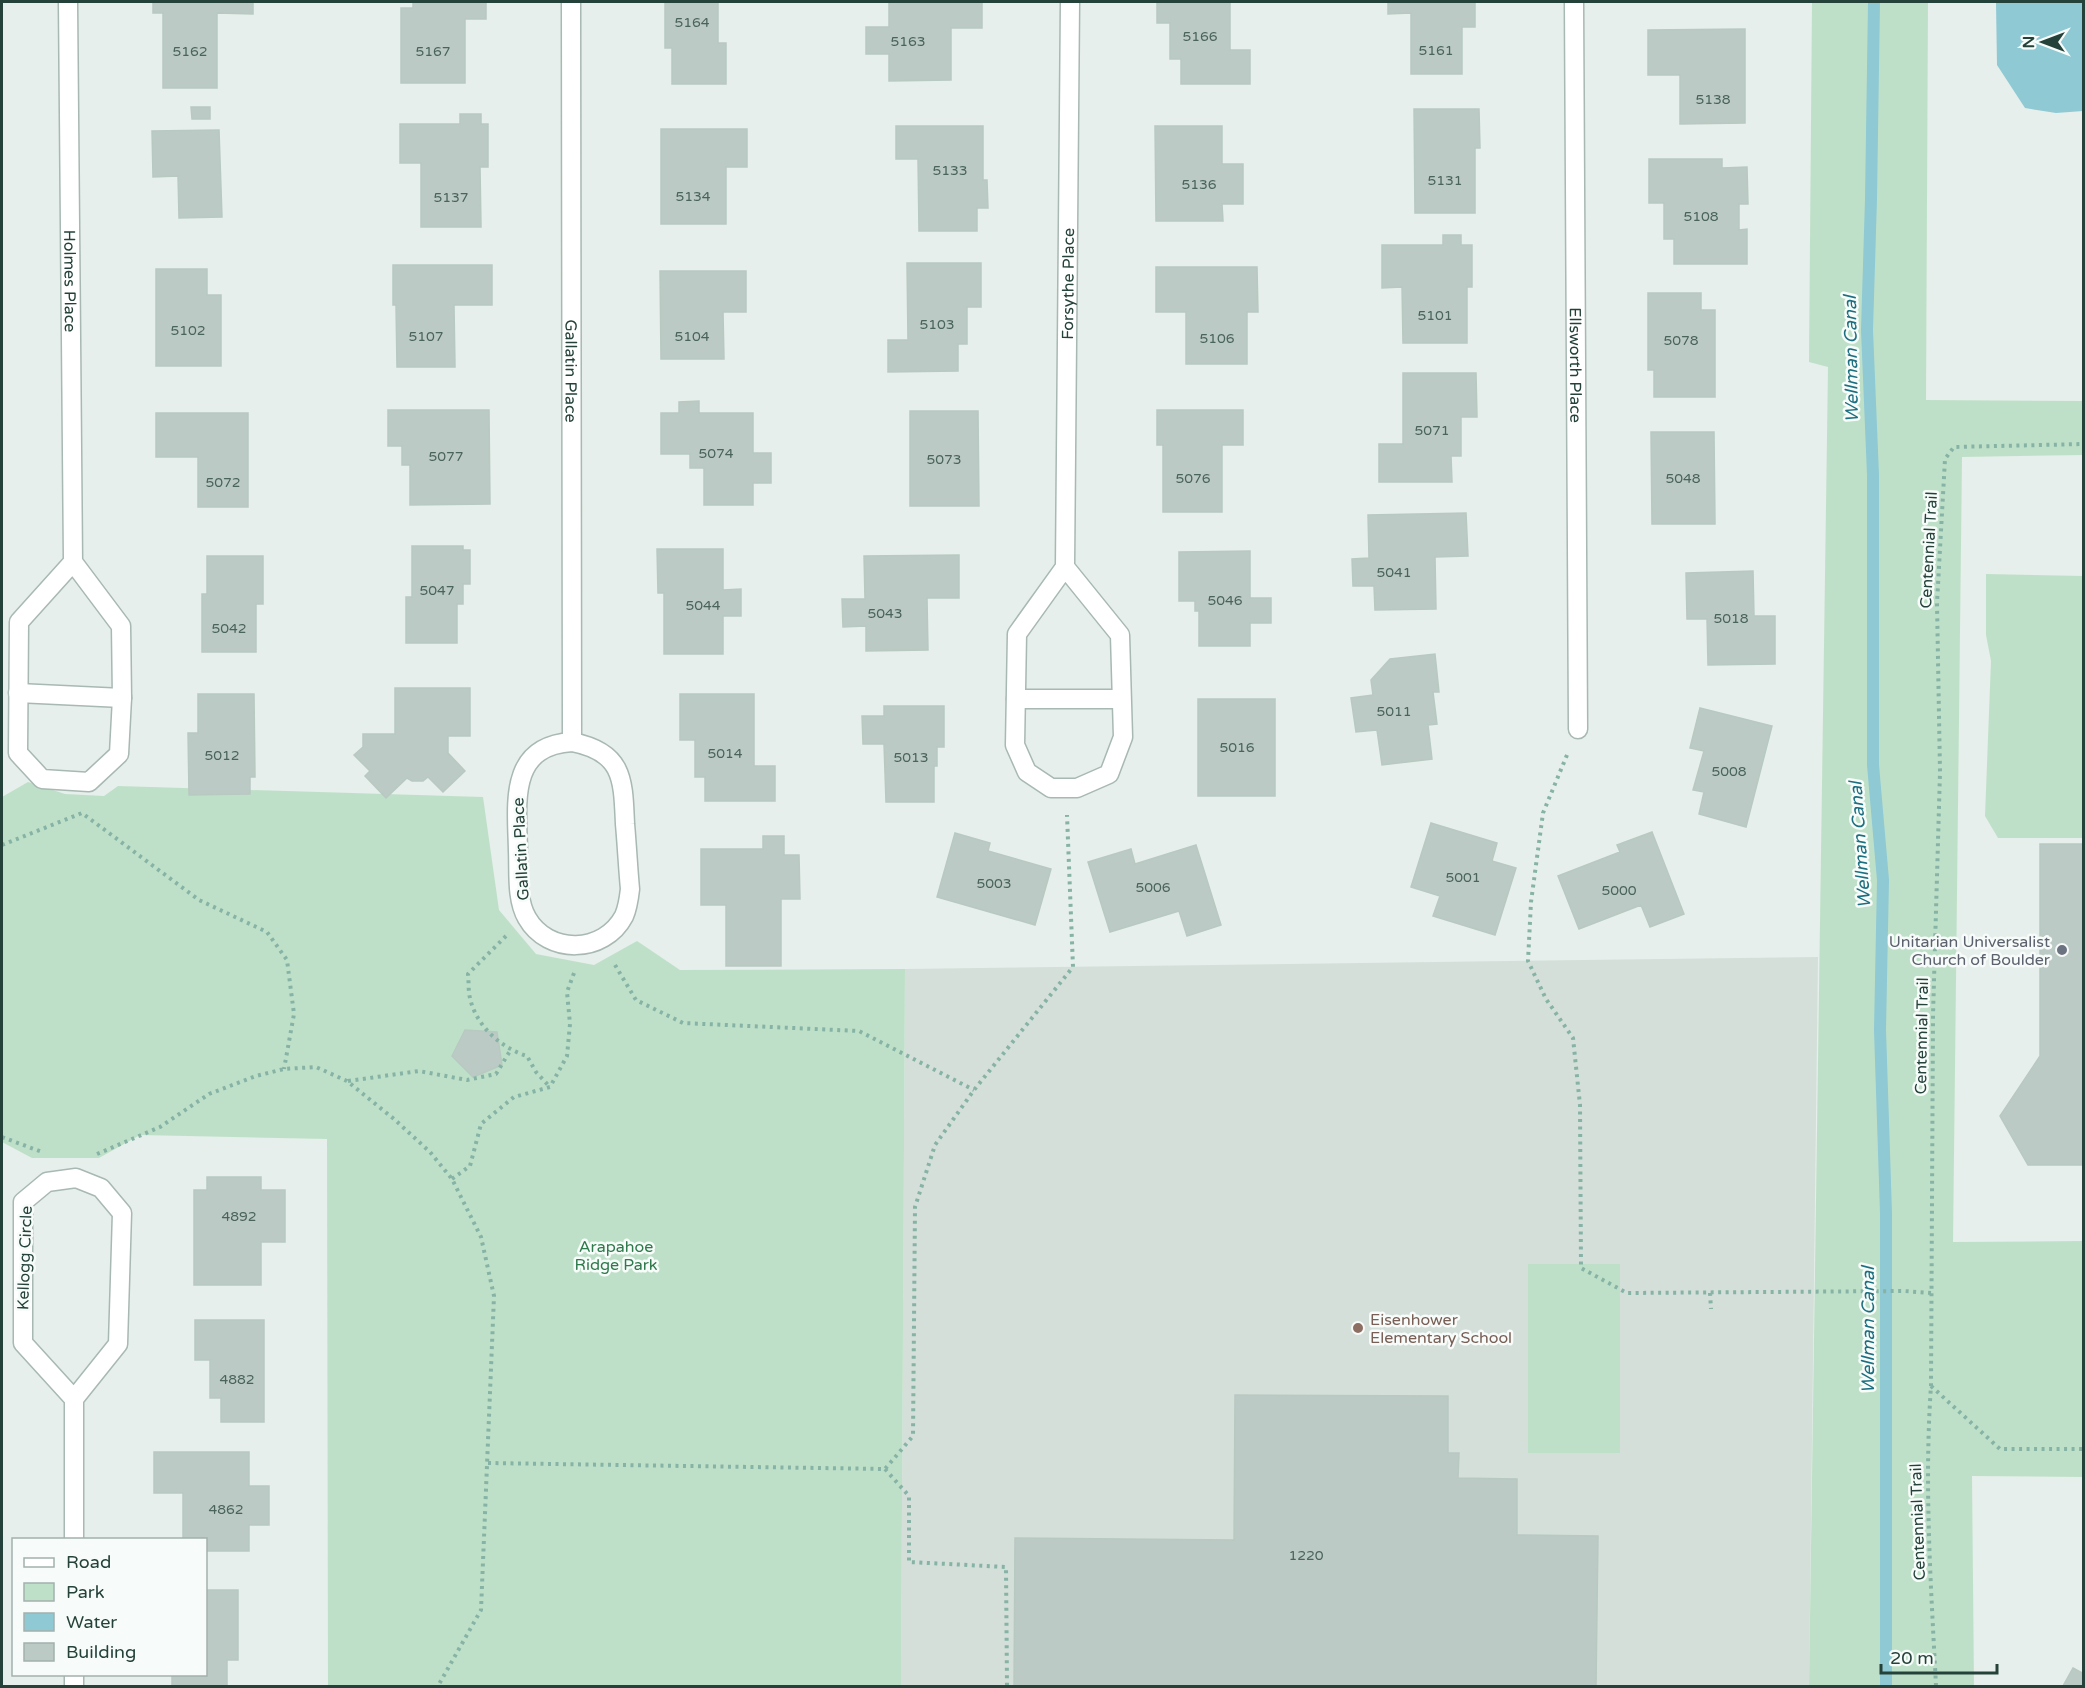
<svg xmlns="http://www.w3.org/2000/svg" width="2085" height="1688" font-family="'Varela Round',sans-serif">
  <rect width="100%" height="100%" fill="#e6efeb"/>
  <path fill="#d4dfda" d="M 1818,957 L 1809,1686 L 901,1686 L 905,969 Z"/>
  <path fill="#bfe0c8" d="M 1812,2 L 1928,2 L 1926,400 L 2083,401 L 2083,455 L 1962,457 L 1953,1242 L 2084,1241 L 2083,1477 L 1972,1476 L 1974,1686 L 1809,1686 L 1828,367 L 1809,362 Z
    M 1986,574 L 2083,576 L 2083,838 L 1998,838 L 1985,816 L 1991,661 L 1986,635 Z
    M 28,782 L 65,794 L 104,796 L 118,786 L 483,797 L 499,910 L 536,954 L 594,965 L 637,941 L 680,970 L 905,969 L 901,1686 L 328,1686 L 327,1139 L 140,1135 L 99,1158 L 32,1158 L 2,1142 L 2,797 Z
    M 1528,1264 L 1620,1264 L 1620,1453 L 1528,1453 Z"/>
  <path fill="#8ec9d4" d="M 1996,2 L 2083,2 L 2083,111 L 2056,113 L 2025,108 L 1997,65 Z"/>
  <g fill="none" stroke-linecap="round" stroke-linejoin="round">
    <path stroke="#8ec9d4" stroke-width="12" d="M 1874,2 L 1871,199 L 1867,330 L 1873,475 L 1873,765 L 1883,880 L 1880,1030 L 1886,1213 L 1886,1686"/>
  </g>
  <path fill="#bbcac4" stroke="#b8c9c2" stroke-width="1.5" d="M 153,2 L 253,2 L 253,14 L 217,13 L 217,88 L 163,88 L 163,13 L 153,13 Z
    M 413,2 L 486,2 L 486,19 L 465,19 L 465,83 L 401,83 L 401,8 L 413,8 Z
    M 665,2 L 718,2 L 718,43 L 726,43 L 726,84 L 672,84 L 672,48 L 665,48 Z
    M 889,2 L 982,2 L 982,28 L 951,28 L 951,80 L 889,81 L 889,54 L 866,54 L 866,27 L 889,27 Z
    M 1157,2 L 1230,2 L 1230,50 L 1250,50 L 1250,84 L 1181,84 L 1181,59 L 1170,59 L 1170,23 L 1157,23 Z
    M 1388,2 L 1475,2 L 1475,27 L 1462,27 L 1462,74 L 1411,74 L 1411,13 L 1388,14 Z
    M 1745,29 L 1745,123 L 1680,124 L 1680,75 L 1648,75 L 1648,30 Z
    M 191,107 L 210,107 L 210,119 L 192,119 Z
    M 1414,109 L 1479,109 L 1480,148 L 1475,148 L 1475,213 L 1415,213 Z
    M 460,114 L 481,114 L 481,124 L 488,124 L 488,167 L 480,167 L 481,227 L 421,227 L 421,163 L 400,163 L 400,124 L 460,124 Z
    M 896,126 L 983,126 L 983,180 L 987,180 L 988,208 L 977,208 L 977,231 L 919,231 L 918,159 L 896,159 Z
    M 1155,126 L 1222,126 L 1222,164 L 1243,164 L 1243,204 L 1222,204 L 1223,221 L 1156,221 Z
    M 661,129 L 747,129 L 747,167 L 726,167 L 726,224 L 661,224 Z
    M 219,130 L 222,217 L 179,218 L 178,176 L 153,177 L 152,131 Z
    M 1649,159 L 1722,159 L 1722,168 L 1747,167 L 1748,204 L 1739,204 L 1739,230 L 1747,229 L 1747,264 L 1674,264 L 1674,239 L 1664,239 L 1664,203 L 1649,203 Z
    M 1443,235 L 1461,235 L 1461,245 L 1472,245 L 1472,287 L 1467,287 L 1467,343 L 1403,343 L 1402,287 L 1382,288 L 1382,245 L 1443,245 Z
    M 907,263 L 981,263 L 981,307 L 967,307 L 967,344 L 958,344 L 958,371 L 888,372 L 888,340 L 908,340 Z
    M 393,265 L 492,265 L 492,305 L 454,305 L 455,367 L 397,367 L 396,305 L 393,305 Z
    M 1156,267 L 1257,267 L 1258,312 L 1247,312 L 1247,364 L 1186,364 L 1186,312 L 1156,312 Z
    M 156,269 L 207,269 L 207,295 L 221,295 L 221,366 L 156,366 Z
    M 660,271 L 746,271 L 746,312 L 723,312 L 724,359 L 661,359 Z
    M 1648,293 L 1701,293 L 1701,310 L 1715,310 L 1715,397 L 1654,397 L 1654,370 L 1648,370 Z
    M 1403,373 L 1476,373 L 1477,417 L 1461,417 L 1461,456 L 1451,456 L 1452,482 L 1379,482 L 1379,444 L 1403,444 Z
    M 699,401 L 699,413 L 753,413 L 753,453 L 771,453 L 771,483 L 753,483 L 753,505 L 704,505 L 704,468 L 690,468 L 690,454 L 661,454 L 661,413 L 679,413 L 679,402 Z
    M 388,410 L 489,410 L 490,504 L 410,505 L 410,465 L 402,465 L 402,446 L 388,446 Z
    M 1157,410 L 1243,410 L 1243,445 L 1222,445 L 1222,512 L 1163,512 L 1163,445 L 1157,445 Z
    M 910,411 L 978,411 L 979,506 L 910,506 Z
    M 156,413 L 248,413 L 248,507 L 198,507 L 198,457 L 156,457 Z
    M 1651,432 L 1714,432 L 1715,524 L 1652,524 Z
    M 1466,513 L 1468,556 L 1435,557 L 1436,609 L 1375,610 L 1374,586 L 1353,586 L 1352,559 L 1369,558 L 1368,515 Z
    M 412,546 L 463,546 L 463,550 L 470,550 L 470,584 L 463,584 L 463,604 L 457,604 L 457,643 L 406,643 L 406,597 L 412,597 Z
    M 657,549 L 723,549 L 723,590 L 741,589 L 741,616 L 723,616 L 723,654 L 664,654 L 664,593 L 658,593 Z
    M 1250,551 L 1250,598 L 1271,598 L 1271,623 L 1250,623 L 1250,646 L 1199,646 L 1199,611 L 1195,611 L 1195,601 L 1179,601 L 1179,552 Z
    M 959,555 L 959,598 L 927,598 L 928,650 L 866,651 L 866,626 L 843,627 L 842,599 L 865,599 L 864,556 Z
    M 207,556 L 263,556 L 263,604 L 256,604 L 256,652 L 202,652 L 202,594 L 207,594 Z
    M 1753,571 L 1754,616 L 1775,616 L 1775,664 L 1708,665 L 1707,619 L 1687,619 L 1686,573 Z
    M 1435,654 L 1439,692 L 1433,692 L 1437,724 L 1428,725 L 1432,759 L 1382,765 L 1377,730 L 1356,732 L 1351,698 L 1373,695 L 1371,680 L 1390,659 Z
    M 395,688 L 470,688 L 470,736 L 448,736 L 448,753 L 465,771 L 443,792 L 428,777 L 423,781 L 412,781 L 407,778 L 386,798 L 365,776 L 370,771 L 354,755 L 363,747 L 363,734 L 395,734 Z
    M 198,694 L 254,694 L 255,777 L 250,777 L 250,794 L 189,795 L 188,733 L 198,733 Z
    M 680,694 L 754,694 L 754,766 L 775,766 L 775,801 L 705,801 L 705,777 L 695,777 L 695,740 L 680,740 Z
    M 1198,699 L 1275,699 L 1275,796 L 1198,796 Z
    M 884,706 L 944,706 L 944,747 L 937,747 L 937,766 L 934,766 L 934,802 L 886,802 L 884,744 L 863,744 L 862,716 L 884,716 Z
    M 1700,708 L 1772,726 L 1746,827 L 1699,814 L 1704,792 L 1693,790 L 1704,751 L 1690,748 Z
    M 1431,823 L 1497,843 L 1492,861 L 1516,868 L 1495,935 L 1433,916 L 1440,896 L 1411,887 Z
    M 1652,832 L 1684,914 L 1650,927 L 1641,905 L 1579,929 L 1558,876 L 1620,852 L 1617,845 Z
    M 955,833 L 990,843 L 988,851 L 1051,869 L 1035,925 L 937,897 Z
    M 763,836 L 784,836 L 784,855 L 799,855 L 800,899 L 781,899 L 781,966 L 726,966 L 726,905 L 701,905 L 701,849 L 763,849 Z
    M 2040,844 L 2084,844 L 2084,1165 L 2028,1165 L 2000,1116 L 2040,1056 Z
    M 1196,845 L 1221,925 L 1187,936 L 1179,911 L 1110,932 L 1088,862 L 1131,849 L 1135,864 Z
    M 465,1030 L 497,1032 L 502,1065 L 473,1077 L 452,1056 Z
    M 207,1177 L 261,1177 L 261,1190 L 285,1190 L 285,1242 L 261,1242 L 261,1285 L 194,1285 L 194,1190 L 207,1190 Z
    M 195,1320 L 264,1320 L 264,1422 L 221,1422 L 221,1398 L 210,1398 L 210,1360 L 195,1360 Z
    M 1235,1395 L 1448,1396 L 1448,1453 L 1459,1453 L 1458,1478 L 1517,1479 L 1517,1535 L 1598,1536 L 1596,1686 L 1014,1686 L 1015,1538 L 1234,1540 Z
    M 154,1452 L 249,1452 L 249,1486 L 269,1486 L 269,1525 L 249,1525 L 249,1551 L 206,1551 L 206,1540 L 183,1540 L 183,1493 L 154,1493 Z
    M 206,1590 L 238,1590 L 238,1660 L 227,1660 L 227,1686 L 172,1686 L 172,1674 L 206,1674 Z
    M 2073,1668 L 2084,1674 L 2084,1686 L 2063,1686 Z"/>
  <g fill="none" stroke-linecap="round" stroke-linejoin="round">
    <defs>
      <g id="minor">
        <path id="s1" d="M 68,2 L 73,562 L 121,626 L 122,698 L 119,754 L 89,782 L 42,779 L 18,753 L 19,622 L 73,562"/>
        <path id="s2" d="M 571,2 L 572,742"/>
        <path id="s3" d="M 1574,2 L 1578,729"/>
        <path id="s4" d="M 1065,567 L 1120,635 L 1123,737 L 1109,774 L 1077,788 L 1051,788 L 1027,772 L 1015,745 L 1017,634 L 1065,567 L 1070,2"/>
        <path d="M 18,693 L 122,698"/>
        <path d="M 1016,699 L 1121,699"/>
        <path d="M 572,742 C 624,752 623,780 625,824 C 627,846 628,868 630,889 C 629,898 628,907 624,916 C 604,954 548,955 527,918 C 516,899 519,872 518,851 C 517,803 508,746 572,742 Z"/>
        <path d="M 74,1540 L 74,1399 L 118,1344 L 122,1213 L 101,1188 L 76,1178 L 47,1182 L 23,1202 L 23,1343 L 74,1399"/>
        <path d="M 74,1686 L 74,1674"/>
      </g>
    </defs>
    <use href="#minor" stroke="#a8b8b2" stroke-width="21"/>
    <path stroke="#86b3a5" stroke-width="4" stroke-dasharray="3 4.5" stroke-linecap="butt" d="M 1567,755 L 1543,813 L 1531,902 L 1528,961 L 1546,999 L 1573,1038 L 1580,1105 L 1581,1268 L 1627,1293 L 1904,1291 L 1931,1293
      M 2,845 L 82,813 L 199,900 L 267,932 L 287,960 L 294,1014 L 284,1069
      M 506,936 L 468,974 C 469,982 468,991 470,998 C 476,1026 501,1048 527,1056 L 536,1072 L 550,1087
      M 615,965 L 636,1000 L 683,1023 L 859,1031 L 974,1090
      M 348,1081 L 419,1071 L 467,1080 L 496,1074 L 510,1051
      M 2,1137 L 42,1152
      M 97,1154 L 160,1127 L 209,1094 L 256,1076 L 284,1069 L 316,1067 L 347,1081 L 394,1119 L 430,1152 L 452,1179 L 481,1237 L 494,1296 L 481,1610 L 438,1686
      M 452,1179 L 470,1166 L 481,1124 L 514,1097 L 550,1087 L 567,1056 L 570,1024 L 567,992 L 574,973
      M 1710,1293 L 1711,1309
      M 1931,1386 L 2000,1449 L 2084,1449
      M 488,1463 L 885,1469 L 913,1436 L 915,1207 L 935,1145 L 974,1090 L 1073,967 L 1067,815
      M 885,1469 L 909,1496 L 909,1562 L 1006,1567 L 1007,1686
      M 1936,1686 C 1931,1586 1924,1486 1931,1386 L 1933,1015 L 1940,772 L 1937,603 L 1945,459 L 1954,447 L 2084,444"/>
    <use href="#minor" stroke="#fff" stroke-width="18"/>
  </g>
  <circle fill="#6b7280" stroke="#f7fbf9" stroke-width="2" cx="2062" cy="950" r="6"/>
  <circle fill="#8d6e63" stroke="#f7fbf9" stroke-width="2" cx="1358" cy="1328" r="6"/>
  <g text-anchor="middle" stroke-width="5" stroke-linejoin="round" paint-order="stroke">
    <g font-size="14" fill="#4a645c">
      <text x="692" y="27">5164</text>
      <text x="1200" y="41">5166</text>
      <text x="908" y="46">5163</text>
      <text x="1436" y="55">5161</text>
      <text x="190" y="56">5162</text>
      <text x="433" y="56">5167</text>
      <text x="1713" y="104">5138</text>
      <text x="950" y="175">5133</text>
      <text x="1445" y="185">5131</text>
      <text x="1199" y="189">5136</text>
      <text x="693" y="201">5134</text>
      <text x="451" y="202">5137</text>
      <text x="1701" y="221">5108</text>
      <text x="1435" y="320">5101</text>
      <text x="937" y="329">5103</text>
      <text x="188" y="335">5102</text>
      <text x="426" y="341">5107</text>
      <text x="692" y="341">5104</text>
      <text x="1217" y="343">5106</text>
      <text x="1681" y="345">5078</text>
      <text x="1432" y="435">5071</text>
      <text x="716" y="458">5074</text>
      <text x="446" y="461">5077</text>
      <text x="944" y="464">5073</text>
      <text x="1193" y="483">5076</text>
      <text x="1683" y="483">5048</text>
      <text x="223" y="487">5072</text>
      <text x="1394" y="577">5041</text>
      <text x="437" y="595">5047</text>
      <text x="1225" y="605">5046</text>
      <text x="703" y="610">5044</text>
      <text x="885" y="618">5043</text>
      <text x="1731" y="623">5018</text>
      <text x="229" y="633">5042</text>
      <text x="1394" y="716">5011</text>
      <text x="1237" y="752">5016</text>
      <text x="725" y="758">5014</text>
      <text x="222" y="760">5012</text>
      <text x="911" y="762">5013</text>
      <text x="1729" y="776">5008</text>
      <text x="1463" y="882">5001</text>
      <text x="994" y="888">5003</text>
      <text x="1153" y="892">5006</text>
      <text x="1619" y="895">5000</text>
      <text x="239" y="1221">4892</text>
      <text x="237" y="1384">4882</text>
      <text x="226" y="1514">4862</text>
      <text x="1306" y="1560">1220</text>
    </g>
    <g font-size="16" fill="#24423a" stroke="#f7fbf9">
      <text dy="6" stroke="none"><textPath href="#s1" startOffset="279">Holmes Place</textPath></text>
      <text dy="6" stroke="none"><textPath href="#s4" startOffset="825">Forsythe Place</textPath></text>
      <text dy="6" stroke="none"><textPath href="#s3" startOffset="363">Ellsworth Place</textPath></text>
      <text dy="6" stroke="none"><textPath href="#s2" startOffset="369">Gallatin Place</textPath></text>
      <text transform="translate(1928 550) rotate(-87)" y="6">Centennial Trail</text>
      <text transform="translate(520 849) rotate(-93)" y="6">Gallatin Place</text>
      <text transform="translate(1921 1036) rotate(-89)" y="6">Centennial Trail</text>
      <text transform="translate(24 1258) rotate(-88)" y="6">Kellogg Circle</text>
      <text transform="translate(1917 1522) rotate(-92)" y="6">Centennial Trail</text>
    </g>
    <g font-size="16" fill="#5b616d" stroke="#f7fbf9" text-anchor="end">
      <text x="2050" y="947">Unitarian Universalist<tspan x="2050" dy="18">Church of Boulder</tspan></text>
    </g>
    <g font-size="16" fill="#2d7a4b" stroke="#f7fbf9">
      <text x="616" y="1252">Arapahoe<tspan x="616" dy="18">Ridge Park</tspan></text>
    </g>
    <g font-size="16" fill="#785e54" stroke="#f7fbf9" text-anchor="start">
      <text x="1370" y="1325">Eisenhower<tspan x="1370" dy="18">Elementary School</tspan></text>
    </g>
    <g font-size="18" font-style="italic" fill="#1c6f80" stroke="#f7fbf9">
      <text transform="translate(1851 359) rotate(-91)" y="6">Wellman Canal</text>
      <text transform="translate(1860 845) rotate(-94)" y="6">Wellman Canal</text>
      <text transform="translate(1868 1330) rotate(-90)" y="6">Wellman Canal</text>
    </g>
  </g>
  <rect width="2085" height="1688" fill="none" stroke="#24423a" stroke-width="6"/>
  <rect x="12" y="1538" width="195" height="138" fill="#f7fbf9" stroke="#a3b1ad" stroke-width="1.5"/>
  <rect x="24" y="1558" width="30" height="9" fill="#ffffff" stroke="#a3b1ad" stroke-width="1.5"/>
  <text x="66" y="1568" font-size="18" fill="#24423a">Road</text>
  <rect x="24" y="1583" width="30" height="18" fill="#bfe0c8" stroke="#a3b1ad" stroke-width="1.5"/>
  <text x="66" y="1598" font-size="18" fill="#24423a">Park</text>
  <rect x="24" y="1613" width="30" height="18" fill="#8ec9d4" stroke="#a3b1ad" stroke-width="1.5"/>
  <text x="66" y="1628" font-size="18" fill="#24423a">Water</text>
  <rect x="24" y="1643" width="30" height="18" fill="#bbcac4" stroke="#a3b1ad" stroke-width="1.5"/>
  <text x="66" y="1658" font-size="18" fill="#24423a">Building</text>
  <g transform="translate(2043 42) rotate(270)" stroke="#f7fbf9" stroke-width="4.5" paint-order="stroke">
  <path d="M0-4.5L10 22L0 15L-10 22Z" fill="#24423a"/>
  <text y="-9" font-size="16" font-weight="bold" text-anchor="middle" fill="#24423a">N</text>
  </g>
  <path d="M1881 1664v9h116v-9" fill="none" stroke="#24423a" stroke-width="3"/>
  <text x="1890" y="1664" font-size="18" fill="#24423a" stroke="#f7fbf9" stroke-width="4.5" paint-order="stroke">20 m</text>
</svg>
